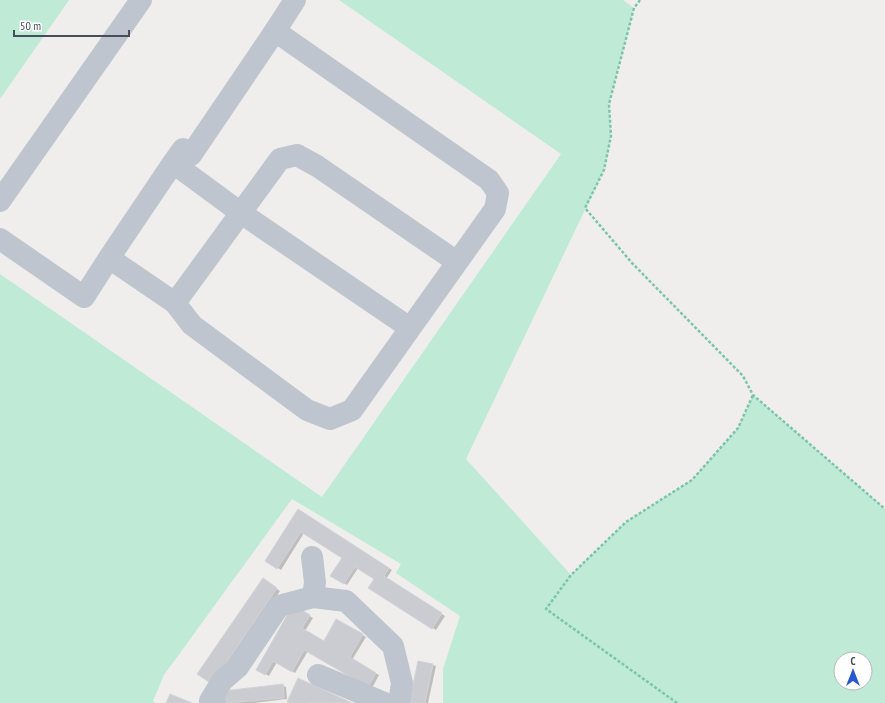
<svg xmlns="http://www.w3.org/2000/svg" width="885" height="703" font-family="'PT Sans Narrow',sans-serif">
  <rect width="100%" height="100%" fill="#f0eeed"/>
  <path fill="#bfead6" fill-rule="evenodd" d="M 0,0 L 69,0 L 0,99 Z
    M 339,0 L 623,0 L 634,8 L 609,104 L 611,136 L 604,170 L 466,459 L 571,575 L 626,522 L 692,480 L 738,428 L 753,395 L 885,509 L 885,703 L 443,703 L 443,669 L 460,616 L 396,573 L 401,564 L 292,499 L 164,675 L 153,701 L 156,703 L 0,703 L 0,274 L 322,497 L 561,154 ZM 841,659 L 865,659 L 865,683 L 841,683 Z"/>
  <path fill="#0003" d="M 298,510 L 392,570 L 386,579 L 445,616 L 436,630 L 369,588 L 375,579 L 358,568 L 347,585 L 332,575 L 343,558 L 304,533 L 281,570 L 266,560 Z
    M 266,582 L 280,591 L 216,685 L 199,674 Z
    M 294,607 L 313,618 L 305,631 L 324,642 L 337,620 L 366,637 L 352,660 L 379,675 L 372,688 L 308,651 L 295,673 L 277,662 L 269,676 L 257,669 Z
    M 433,665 L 436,666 L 428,703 L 410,703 Z
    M 299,679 L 350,703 L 290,703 L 288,702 Z
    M 282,685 L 286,687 L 287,699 L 253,703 L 226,703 L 224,692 Z"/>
  <path fill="#caccd2" stroke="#d2d3d8" d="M 298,509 L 389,568 L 384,576 L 442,613 L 432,629 L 368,588 L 374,579 L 355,567 L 344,584 L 330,576 L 342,558 L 301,532 L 277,569 L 265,561 Z
    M 263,578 L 277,588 L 212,684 L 197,674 Z
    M 293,605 L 310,615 L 302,628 L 324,641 L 336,619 L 363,634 L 350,657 L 376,673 L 368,687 L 304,650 L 292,672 L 273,661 L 265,675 L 256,670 Z
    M 418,661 L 433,664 L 425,703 L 409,703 Z
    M 298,678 L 352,703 L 287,702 Z
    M 283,684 L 284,698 L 225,703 L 223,691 Z
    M 170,694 L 192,703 L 166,703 Z"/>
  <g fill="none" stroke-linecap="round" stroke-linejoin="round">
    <path stroke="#7ac5ac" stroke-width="2.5" stroke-dasharray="3 2" stroke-linecap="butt" d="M 640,0 L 634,8 L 609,104 L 611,136 L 604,170 L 585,208 L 632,263 L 743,376 L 753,395 L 885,509
      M 677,703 L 546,609 L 571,575 L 626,522 L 692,480 L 738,428 L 753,395"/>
    <path stroke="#bfc5ce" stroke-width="22" d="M 173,163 L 183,149 L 191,155 L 275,31
      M 0,201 L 141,0
      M 0,239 L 84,297 L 109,258 L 175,303 L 192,325 L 307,410 L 330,419 L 352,410 L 495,209 L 498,193 L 489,180 L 275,31 L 295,0
      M 109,258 L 173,163 L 241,213 L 410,328
      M 175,303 L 280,159 L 297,155 L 317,166 L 457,262
      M 312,557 L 315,582 L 313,597
      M 318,675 L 384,703
      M 215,703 L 210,701 L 222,681 L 238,667 L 279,606 L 313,597 L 346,601 L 393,646 L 402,683 L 399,703"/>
  </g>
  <g transform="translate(853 671)"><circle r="19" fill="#ffffff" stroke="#b5b8bd"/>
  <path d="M0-3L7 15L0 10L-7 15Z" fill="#2857cf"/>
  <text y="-6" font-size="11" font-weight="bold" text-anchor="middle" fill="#474e59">С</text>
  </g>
  <path d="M14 30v6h115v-6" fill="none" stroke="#474e59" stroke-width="2"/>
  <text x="20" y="30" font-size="12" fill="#474e59" stroke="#ffffff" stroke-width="3" paint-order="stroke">50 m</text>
</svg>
